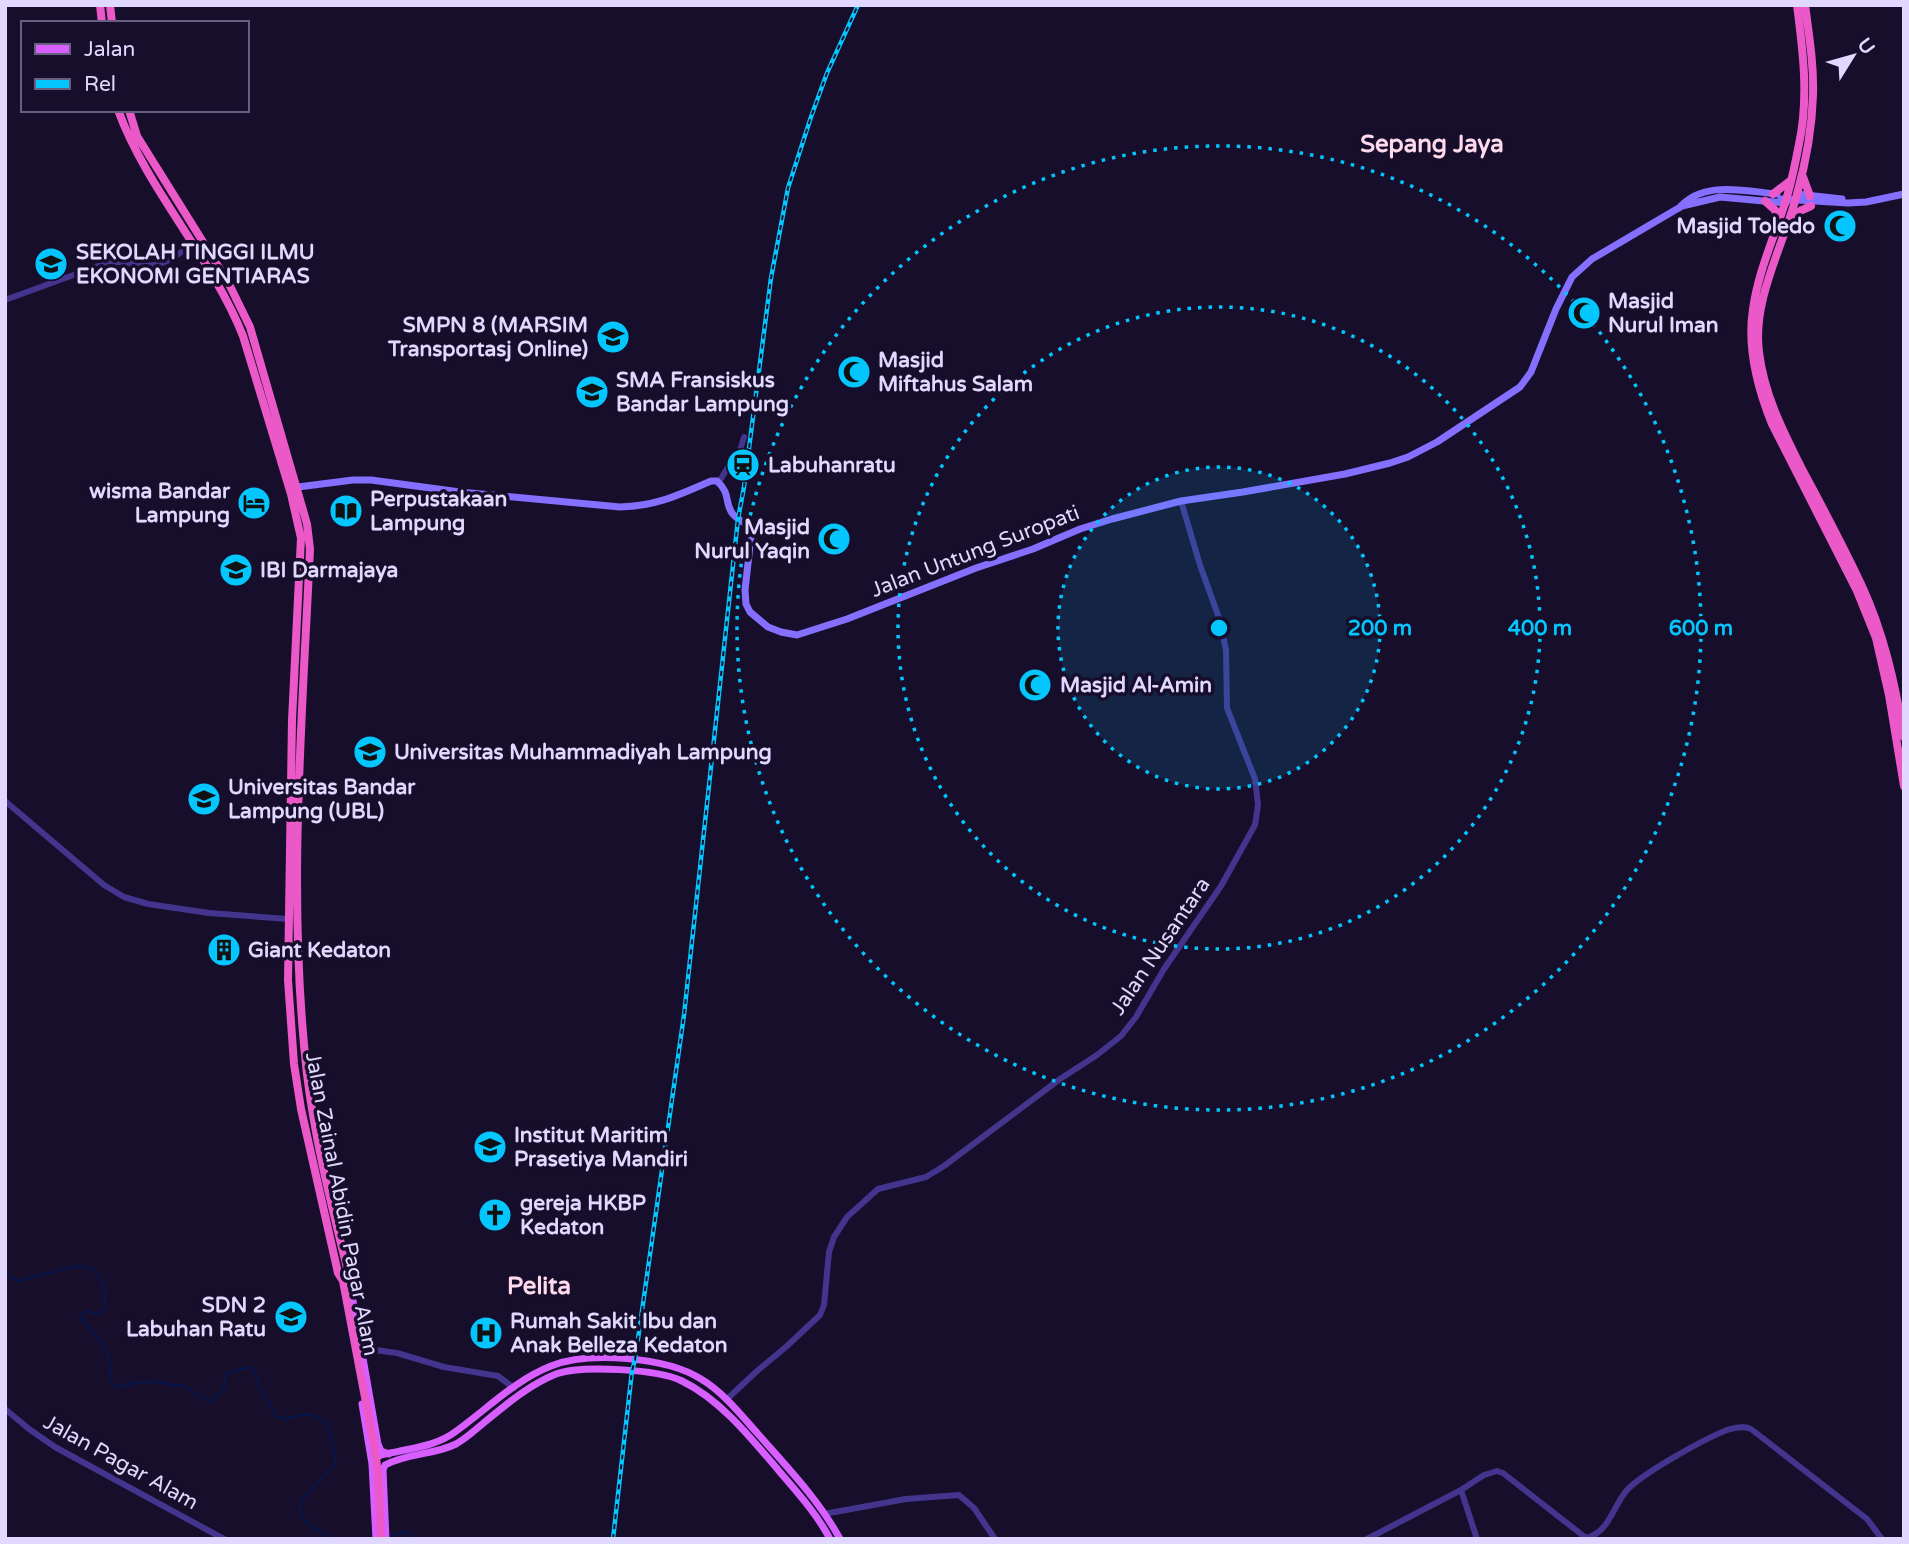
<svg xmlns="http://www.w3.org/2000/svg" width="1909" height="1544" font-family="'Varela Round',sans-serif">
  <rect width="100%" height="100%" fill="#170e2b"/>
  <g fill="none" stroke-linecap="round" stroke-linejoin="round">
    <path stroke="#05164d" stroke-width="2" d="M 5,1273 L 18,1281 C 27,1278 35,1276 45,1274 C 65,1270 92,1255 102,1283 C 106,1294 106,1299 104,1310 L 95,1314 L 86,1311 L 80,1317 L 105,1347 L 110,1364 L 111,1381 L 114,1385 L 119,1387 L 139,1382 L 152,1382 L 184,1386 L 209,1402 L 224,1390 L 225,1374 L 232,1371 L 252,1367 L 255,1371 L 258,1384 L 276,1416 C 292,1422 290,1416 304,1415 C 330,1412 334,1445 336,1463 L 302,1500 L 299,1510 C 307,1528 318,1530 334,1539
      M 390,1536 L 405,1532 L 418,1539"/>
    <path stroke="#43358e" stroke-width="6" d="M 5,300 L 109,262 C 121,261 131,264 143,265 C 163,268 178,254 194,243
      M 719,482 L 728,467 L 736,464 L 744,437
      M 5,801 L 104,885 L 124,897 L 148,904 L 209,913 L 288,919
      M 361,1348 L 397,1353 L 444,1367 L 498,1376 L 514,1388
      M 726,1400 L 757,1371 L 787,1346 L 820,1315 L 824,1305 L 829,1252 L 834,1237 L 847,1217 L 878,1189 L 926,1177 L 944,1166 L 1060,1079 L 1097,1055 L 1121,1036 L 1136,1017 L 1164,969 L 1221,886 L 1255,825 L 1258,805 L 1255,779 L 1227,708 L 1226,650 L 1219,618 L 1200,565 L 1181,501
      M 5,1409 L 29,1429 L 55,1447 L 224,1539
      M 1461,1490 L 1477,1539
      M 824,1514 L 906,1499 L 959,1495 L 974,1508 L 995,1539
      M 1367,1539 L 1461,1490 L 1484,1475 L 1497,1471 L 1503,1473 L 1586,1538 C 1609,1533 1613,1506 1627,1490 C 1643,1473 1707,1437 1730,1429 C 1738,1427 1744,1426 1751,1429 L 1867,1519 L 1882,1539"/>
    <path stroke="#856fff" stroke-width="7" d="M 1797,194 L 1842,199
      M 1781,199 L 1848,203 L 1866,202 L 1904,194
      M 1679,208 C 1703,180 1744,191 1777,194
      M 298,487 L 353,480 L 371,480 L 460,492 L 620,507 C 657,506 678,495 711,481 L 717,481 C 731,494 724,501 732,513 C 737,520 746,523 752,528 L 745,590 L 746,604 L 750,612 L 768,627 L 781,632 L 797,635 L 847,619 L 976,568 L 1033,549 L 1080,529 L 1112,519 L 1181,501 L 1243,492 L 1345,474 L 1390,463 L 1408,457 L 1437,442 L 1520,387 L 1531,372 L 1556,309 L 1572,277 L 1592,259 L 1682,206 L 1720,197 L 1786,203"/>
    <path stroke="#d75fff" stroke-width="7" d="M 348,1272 L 378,1444 L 381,1451 L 389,1454
      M 362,1404 L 372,1464 L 376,1539
      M 372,1464 C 375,1460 375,1458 379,1456 C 385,1453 394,1453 400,1451 C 419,1447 439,1444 455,1432 C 486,1410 515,1380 551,1366 C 589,1351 666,1357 701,1379 C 723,1392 741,1415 758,1434 C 787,1467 819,1500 840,1539
      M 386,1539 L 383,1470 L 385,1465 C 407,1453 434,1455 456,1444 C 467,1438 476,1429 486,1421 C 508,1403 529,1385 556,1374 C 581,1365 658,1369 682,1381 C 721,1400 751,1438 779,1471 C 797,1492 817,1514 830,1539"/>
    <path stroke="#eb59c8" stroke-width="8" d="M 100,5 L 102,23
      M 110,5 L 112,23
      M 1797,5 C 1803,51 1809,98 1799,144 C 1795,165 1791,186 1784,206 C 1773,240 1758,273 1753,309 C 1747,348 1757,387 1772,424 L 1857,591 L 1876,638 L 1889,695 L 1904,786
      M 1805,5 C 1809,35 1814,65 1813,95 C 1812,128 1806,162 1797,194 C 1784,245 1752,299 1759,352 C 1764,395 1784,433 1803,471 C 1823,508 1843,546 1861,584 C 1884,633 1895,684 1904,737
      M 118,110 C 148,191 211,256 243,336 L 291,494 L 301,538 L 292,720 L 288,980 L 294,1064 L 301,1109 L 338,1273 L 343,1281 L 374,1445 L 378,1472 L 381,1539
      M 129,110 L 137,136 L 228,282 L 250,327 L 307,524 L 310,549 C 302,723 287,900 307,1074 C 315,1141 332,1207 348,1272 L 343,1281
      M 1803,177 L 1810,196
      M 1773,194 L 1790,181
      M 1765,201 L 1775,210 L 1778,222
      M 1791,221 L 1800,211 L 1811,206"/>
    <defs>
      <path id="rail" d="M 613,1539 L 632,1371 L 635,1360 L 684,1015 L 738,519 L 744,487 L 771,278 L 788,188 L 811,117 L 827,73 L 858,5"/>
    </defs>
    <use href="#rail" stroke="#04c6ff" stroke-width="4.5"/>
    <use href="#rail" stroke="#170e2b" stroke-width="2" stroke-dasharray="5" stroke-linecap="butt"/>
  </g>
  <circle cx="1219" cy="628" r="161" fill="#04c6ff" fill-opacity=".12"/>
  <g fill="none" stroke="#04c6ff" stroke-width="3.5" stroke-dasharray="3.5 7">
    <circle cx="1219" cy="628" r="161"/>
    <circle cx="1219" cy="628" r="321"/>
    <circle cx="1219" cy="628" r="482"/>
  </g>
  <defs>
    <symbol id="mosque-disc" viewBox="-11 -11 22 22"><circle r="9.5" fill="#04c6ff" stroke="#170e2b"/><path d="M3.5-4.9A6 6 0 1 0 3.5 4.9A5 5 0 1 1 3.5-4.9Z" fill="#111"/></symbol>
    <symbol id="university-disc" viewBox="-11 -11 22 22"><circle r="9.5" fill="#04c6ff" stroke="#170e2b"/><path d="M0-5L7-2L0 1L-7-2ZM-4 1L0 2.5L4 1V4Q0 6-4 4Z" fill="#111"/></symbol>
    <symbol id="school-disc" viewBox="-11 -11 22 22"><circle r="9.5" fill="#04c6ff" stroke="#170e2b"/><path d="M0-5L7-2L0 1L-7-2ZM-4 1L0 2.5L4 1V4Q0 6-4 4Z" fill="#111"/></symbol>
    <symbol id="station-disc" viewBox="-11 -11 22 22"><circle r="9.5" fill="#04c6ff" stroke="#170e2b"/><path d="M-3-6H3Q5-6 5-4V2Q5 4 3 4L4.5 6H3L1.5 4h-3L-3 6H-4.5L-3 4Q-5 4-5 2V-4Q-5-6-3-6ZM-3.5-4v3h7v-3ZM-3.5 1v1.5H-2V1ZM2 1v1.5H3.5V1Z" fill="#111"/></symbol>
    <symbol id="hotel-disc" viewBox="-11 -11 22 22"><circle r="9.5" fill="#04c6ff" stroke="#170e2b"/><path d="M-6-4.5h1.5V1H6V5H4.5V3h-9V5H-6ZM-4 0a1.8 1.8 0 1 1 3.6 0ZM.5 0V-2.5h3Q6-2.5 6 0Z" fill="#111"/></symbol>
    <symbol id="library-disc" viewBox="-11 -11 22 22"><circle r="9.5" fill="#04c6ff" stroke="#170e2b"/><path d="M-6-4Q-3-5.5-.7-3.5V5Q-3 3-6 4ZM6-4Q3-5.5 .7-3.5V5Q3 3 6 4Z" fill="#111"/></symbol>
    <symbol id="building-disc" viewBox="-11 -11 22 22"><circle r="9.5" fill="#04c6ff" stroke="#170e2b"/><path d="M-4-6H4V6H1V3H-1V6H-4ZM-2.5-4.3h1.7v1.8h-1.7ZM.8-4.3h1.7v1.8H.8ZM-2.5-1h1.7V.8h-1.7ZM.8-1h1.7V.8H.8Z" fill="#111"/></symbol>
    <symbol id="church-disc" viewBox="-11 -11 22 22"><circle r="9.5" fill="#04c6ff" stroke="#170e2b"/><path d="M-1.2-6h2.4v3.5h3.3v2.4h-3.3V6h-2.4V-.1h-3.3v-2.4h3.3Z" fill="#111"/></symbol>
    <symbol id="hospital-disc" viewBox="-11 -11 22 22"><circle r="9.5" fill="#04c6ff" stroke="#170e2b"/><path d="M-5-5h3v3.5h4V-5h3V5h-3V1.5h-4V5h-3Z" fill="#111"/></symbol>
  </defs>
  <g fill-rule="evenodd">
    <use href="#mosque-disc" x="1821" y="207" width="38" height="38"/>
    <use href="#university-disc" x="32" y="245" width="38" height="38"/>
    <use href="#mosque-disc" x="1565" y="294" width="38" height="38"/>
    <use href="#school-disc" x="594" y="318" width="38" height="38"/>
    <use href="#mosque-disc" x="835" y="353" width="38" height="38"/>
    <use href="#school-disc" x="573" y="373" width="38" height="38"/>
    <use href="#station-disc" x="724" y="446" width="38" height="38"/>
    <use href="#hotel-disc" x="235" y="484" width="38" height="38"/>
    <use href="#library-disc" x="327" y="492" width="38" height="38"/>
    <use href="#mosque-disc" x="815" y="520" width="38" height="38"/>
    <use href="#university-disc" x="217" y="551" width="38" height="38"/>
    <use href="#mosque-disc" x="1016" y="666" width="38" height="38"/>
    <use href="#university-disc" x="351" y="733" width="38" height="38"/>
    <use href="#university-disc" x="185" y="780" width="38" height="38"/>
    <use href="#building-disc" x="205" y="931" width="38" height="38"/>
    <use href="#university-disc" x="471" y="1128" width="38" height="38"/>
    <use href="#church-disc" x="476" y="1196" width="38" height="38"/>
    <use href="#school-disc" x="272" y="1298" width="38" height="38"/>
    <use href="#hospital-disc" x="467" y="1314" width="38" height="38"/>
  </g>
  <g text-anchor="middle" stroke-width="7" stroke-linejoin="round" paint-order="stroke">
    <g font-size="21" font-weight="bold" fill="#e1d8ff" stroke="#170e2b" text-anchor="start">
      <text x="1815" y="233" text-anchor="end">Masjid Toledo</text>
      <text x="76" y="259">SEKOLAH TINGGI ILMU<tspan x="76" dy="24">EKONOMI GENTIARAS</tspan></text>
      <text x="1608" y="308">Masjid<tspan x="1608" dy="24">Nurul Iman</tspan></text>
      <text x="588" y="332" text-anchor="end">SMPN 8 (MARSIM<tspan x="588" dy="24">Transportasj Online)</tspan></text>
      <text x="878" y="367">Masjid<tspan x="878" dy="24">Miftahus Salam</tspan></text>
      <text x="616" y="387">SMA Fransiskus<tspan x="616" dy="24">Bandar Lampung</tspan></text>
      <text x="768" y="472">Labuhanratu</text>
      <text x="230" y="498" text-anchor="end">wisma Bandar<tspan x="230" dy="24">Lampung</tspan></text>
      <text x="370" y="506">Perpustakaan<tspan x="370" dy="24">Lampung</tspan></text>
      <text x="810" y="534" text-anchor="end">Masjid<tspan x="810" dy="24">Nurul Yaqin</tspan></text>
      <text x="260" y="577">IBI Darmajaya</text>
      <text x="1060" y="692">Masjid Al-Amin</text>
      <text x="394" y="759">Universitas Muhammadiyah Lampung</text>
      <text x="228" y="794">Universitas Bandar<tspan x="228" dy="24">Lampung (UBL)</tspan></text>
      <text x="248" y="957">Giant Kedaton</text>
      <text x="514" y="1142">Institut Maritim<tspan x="514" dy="24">Prasetiya Mandiri</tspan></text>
      <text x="520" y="1210">gereja HKBP<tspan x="520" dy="24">Kedaton</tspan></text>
      <text x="266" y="1312" text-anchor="end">SDN 2<tspan x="266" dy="24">Labuhan Ratu</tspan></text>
      <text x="510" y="1328">Rumah Sakit Ibu dan<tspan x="510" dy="24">Anak Belleza Kedaton</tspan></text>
    </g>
    <g font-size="21" fill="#e1d8ff" stroke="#170e2b">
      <text transform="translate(975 551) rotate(-21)" y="7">Jalan Untung Suropati</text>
      <text transform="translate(1160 946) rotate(-56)" y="7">Jalan Nusantara</text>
      <text transform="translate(342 1204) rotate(79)" y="7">Jalan Zainal Abidin Pagar Alam</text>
      <text transform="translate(121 1462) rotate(29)" y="7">Jalan Pagar Alam</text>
    </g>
    <g font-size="24" font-weight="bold" fill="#ffdaed" stroke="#170e2b">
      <text x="1432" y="152">Sepang Jaya</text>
      <text x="539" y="1294">Pelita</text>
    </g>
  </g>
  <circle cx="1219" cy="628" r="10" fill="#04c6ff" stroke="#170e2b" stroke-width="3.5"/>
  <g font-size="21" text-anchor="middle" font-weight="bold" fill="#04c6ff" stroke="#170e2b" stroke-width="7" stroke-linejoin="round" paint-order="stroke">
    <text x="1380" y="635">200 m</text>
    <text x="1540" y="635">400 m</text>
    <text x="1701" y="635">600 m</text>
  </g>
  <rect width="1909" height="1544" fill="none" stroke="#e1d8ff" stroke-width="14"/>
  <rect x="21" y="21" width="228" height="91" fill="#170e2b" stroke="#685f80" stroke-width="2"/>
  <rect x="35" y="44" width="35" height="10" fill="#d75fff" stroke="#685f80" stroke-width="2"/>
  <text x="84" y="56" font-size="21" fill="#e1d8ff">Jalan</text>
  <rect x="35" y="79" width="35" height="10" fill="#04c6ff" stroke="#685f80" stroke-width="2"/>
  <text x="84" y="91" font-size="21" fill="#e1d8ff">Rel</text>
  <g transform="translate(1853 56) rotate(53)" stroke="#170e2b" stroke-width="5" paint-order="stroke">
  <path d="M0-5L12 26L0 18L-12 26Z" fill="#e1d8ff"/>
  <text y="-10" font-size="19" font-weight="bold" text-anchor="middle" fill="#e1d8ff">U</text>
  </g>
</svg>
